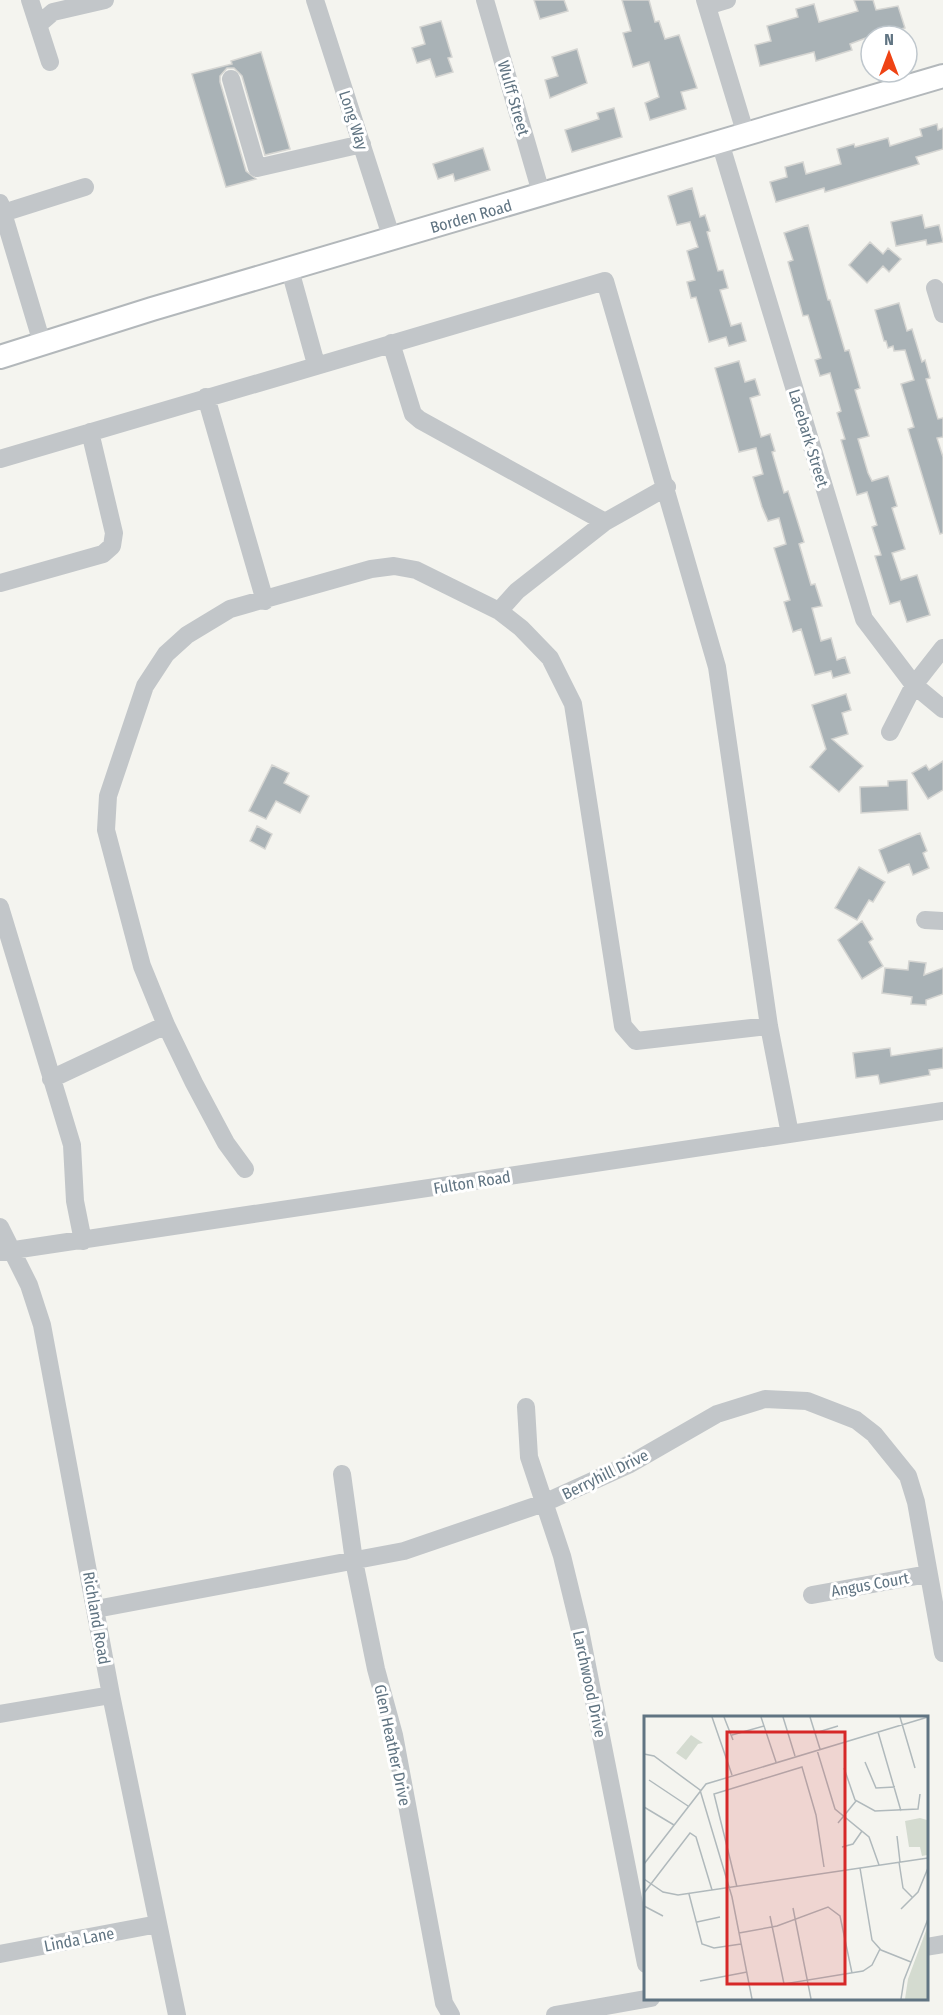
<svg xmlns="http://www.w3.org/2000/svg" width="943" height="2015" font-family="'Fira Sans Condensed',sans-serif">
  <rect width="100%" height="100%" fill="#f4f4ef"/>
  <path fill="#a9b2b6" stroke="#d5d5d2" stroke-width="1.5" d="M 534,0 L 564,0 L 568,11 L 540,19 Z
    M 622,0 L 649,0 L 655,22 L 659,21 L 665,39 L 679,35 L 697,88 L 681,92 L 686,109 L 650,120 L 645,103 L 659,97 L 649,62 L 633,67 L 623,33 L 631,31 Z
    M 854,0 L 873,0 L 876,10 L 898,6 L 905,28 L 871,36 L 850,44 L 852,50 L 816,61 L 814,52 L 760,66 L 755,45 L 771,41 L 767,26 L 798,17 L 796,9 L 814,4 L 819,22 L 858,11 Z
    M 441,21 L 452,57 L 448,58 L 453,72 L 436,77 L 430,59 L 417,63 L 412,48 L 425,44 L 420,27 Z
    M 577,49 L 587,83 L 550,98 L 545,80 L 558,76 L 552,57 Z
    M 261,52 L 290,149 L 265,155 L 242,76 L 234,68 L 227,68 L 220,76 L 220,82 L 246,171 L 256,179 L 226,187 L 192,74 L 232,64 L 231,61 Z
    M 614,108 L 622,137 L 572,152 L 565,130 L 599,119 L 597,113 Z
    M 937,124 L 938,130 L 943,128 L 943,149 L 916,157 L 919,164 L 825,192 L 824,188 L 776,202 L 770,182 L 787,177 L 785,167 L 803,162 L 806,174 L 841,164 L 837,149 L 854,144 L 855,147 L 888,138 L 890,146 L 922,136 L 920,129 Z
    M 483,148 L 490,170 L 455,181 L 453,174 L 438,179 L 433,164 Z
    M 692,188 L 700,217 L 705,215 L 710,231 L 707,232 L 718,271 L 723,270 L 728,288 L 720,290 L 731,326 L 741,323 L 746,341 L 729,346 L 726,337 L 709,342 L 696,297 L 691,298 L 687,282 L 695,280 L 687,251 L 698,247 L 690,222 L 677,225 L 668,196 Z
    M 922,215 L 925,228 L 939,225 L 943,242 L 927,245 L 926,240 L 896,246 L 891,222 Z
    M 808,225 L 828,300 L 830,300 L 845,351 L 849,350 L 860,388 L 855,390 L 869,436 L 858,439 L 868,473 L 872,481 L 888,476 L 897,506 L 892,508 L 905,549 L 892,553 L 901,580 L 917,575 L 930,615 L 907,622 L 900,601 L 890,604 L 875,556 L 881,555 L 872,527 L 877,525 L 867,492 L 857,495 L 841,440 L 845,439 L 837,413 L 841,411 L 830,373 L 820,376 L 815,360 L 821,358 L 808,315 L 803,316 L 788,262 L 793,260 L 784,233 Z
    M 870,242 L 883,254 L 888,248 L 901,259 L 889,272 L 883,266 L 867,283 L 849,265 Z
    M 899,303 L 907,331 L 912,329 L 922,362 L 925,360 L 930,378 L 926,379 L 938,419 L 943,418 L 943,437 L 937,438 L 943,457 L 943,533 L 940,534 L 908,429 L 914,427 L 901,384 L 914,380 L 905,350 L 894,351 L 893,346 L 888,348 L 886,341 L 884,341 L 875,310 Z
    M 739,361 L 745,382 L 755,379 L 760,395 L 750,398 L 761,437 L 770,434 L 775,451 L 772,452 L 784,493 L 788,491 L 799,526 L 804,542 L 799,544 L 811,585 L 815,584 L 822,606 L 812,608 L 821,641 L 831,638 L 837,660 L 845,657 L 850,673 L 833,678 L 831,671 L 815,675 L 801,629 L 793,632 L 784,602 L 790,600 L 774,548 L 786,544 L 779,518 L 768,521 L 762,507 L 753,477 L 763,474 L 756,448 L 739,452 L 715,368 Z
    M 846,694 L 851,710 L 842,713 L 848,734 L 832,739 L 863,766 L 839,792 L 810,767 L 826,749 L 812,705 Z
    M 943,761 L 943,790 L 928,799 L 912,773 L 926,765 L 929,770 Z
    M 272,765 L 289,773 L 284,783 L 309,796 L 300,813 L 276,801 L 266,819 L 249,811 Z
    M 907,780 L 908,810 L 861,813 L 860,787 L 888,786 L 888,781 Z
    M 257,826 L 272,834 L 265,849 L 250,841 Z
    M 920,833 L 927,851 L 923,853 L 929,868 L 913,875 L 909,864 L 888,873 L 879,850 Z
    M 859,867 L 885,882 L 873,902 L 869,900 L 857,920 L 835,908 Z
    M 862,921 L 873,939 L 869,942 L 883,966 L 862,979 L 838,940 Z
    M 909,961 L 926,963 L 924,975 L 943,968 L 943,994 L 926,1000 L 926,1005 L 911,1004 L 912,997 L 882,993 L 885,968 L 908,970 Z
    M 890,1048 L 891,1056 L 943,1048 L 943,1068 L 929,1070 L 930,1075 L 880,1084 L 878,1075 L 856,1078 L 853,1053 Z"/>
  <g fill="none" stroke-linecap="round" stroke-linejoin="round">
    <defs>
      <path id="major" d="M 0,357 L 152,309 L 943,76"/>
    </defs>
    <use href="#major" stroke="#b3b8bb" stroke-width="26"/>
    <path stroke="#c2c6c9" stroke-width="18" d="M 30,0 L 50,62
      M 315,0 L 392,239
      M 485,0 L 542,196
      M 705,0 L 746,135
      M 707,6 L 727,0
      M 38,25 L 53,12 L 105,0
      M 231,79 L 257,168 L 362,144
      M 720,142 L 864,619 L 914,685 L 943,709
      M 0,203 L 42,343
      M 3,213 L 85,187
      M 290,270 L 316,364
      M 935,288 L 943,314
      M 391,343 L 413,414 L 420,420 L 605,522 L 667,487
      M 206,397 L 265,601
      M 0,459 L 605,281 L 717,667 L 769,1026 L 790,1134
      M 0,583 L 103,554 L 112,546 L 114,533 L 90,432
      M 499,611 L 517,591 L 605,522
      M 890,732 L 914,685 L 943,648
      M 0,907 L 72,1145 L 75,1201 L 83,1241
      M 925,920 L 943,921
      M 51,1079 L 166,1025
      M 245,1169 L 226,1143 L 194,1083 L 166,1025 L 142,966 L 106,830 L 108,796 L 145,686 L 166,654 L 187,635 L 230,609 L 371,569 L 394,566 L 416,570 L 499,611 L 521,628 L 550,658 L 573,704 L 623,1026 L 636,1041 L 769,1026
      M 0,1227 L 29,1285 L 42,1325 L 111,1695 L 177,2015
      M 0,1252 L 943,1111
      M 526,1407 L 529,1457 L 562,1556 L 580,1630 L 646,1964
      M 342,1474 L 354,1561 L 376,1669 L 394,1735 L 444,2003 L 451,2015
      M 812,1595 L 928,1574
      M 96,1609 L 404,1551 L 544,1503 L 630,1464 L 717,1414 L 765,1399 L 807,1401 L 856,1420 L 874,1434 L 908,1476 L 916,1502 L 943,1653
      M 0,1714 L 111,1695
      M 926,1947 L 943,1944
      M 0,1954 L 158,1924
      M 555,2015 L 651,1998"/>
    <use href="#major" stroke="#fff" stroke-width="22"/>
  </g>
  <g text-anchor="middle" stroke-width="6" stroke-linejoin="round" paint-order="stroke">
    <g font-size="16" fill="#607482" stroke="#fff">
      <text transform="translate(514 98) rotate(74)" y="6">Wulff Street</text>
      <text transform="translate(354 120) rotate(72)" y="6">Long Way</text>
      <text transform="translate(471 216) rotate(-16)" y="6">Borden Road</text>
      <text transform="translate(809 438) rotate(73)" y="6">Lacebark Street</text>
      <text transform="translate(472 1182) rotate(-9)" y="6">Fulton Road</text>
      <text transform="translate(605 1474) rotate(-26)" y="6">Berryhill Drive</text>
      <text transform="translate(870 1584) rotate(-10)" y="6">Angus Court</text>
      <text transform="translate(97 1618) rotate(80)" y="6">Richland Road</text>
      <text transform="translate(590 1684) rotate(78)" y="6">Larchwood Drive</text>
      <text transform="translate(393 1745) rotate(78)" y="6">Glen Heather Drive</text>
      <text transform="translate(79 1939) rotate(-11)" y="6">Linda Lane</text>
    </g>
  </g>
  <g transform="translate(644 1716)">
    <rect width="284" height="284" fill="#f4f4ef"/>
    <path d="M 47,19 L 59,27 L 54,28 L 42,44 L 32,37 ZM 276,102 L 283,104 L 283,139 L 278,140 L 276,131 L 265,131 L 261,105 ZM 283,212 L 283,283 L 261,283 L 264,263 Z" fill="#d4dbd0"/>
    <path fill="none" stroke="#b0b9bc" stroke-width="1.5" d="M 68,1 L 88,59M 80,1 L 89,24M 117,1 L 132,46M 139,1 L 151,40M 166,1 L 176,33M 256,1 L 271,52M 234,16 L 257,95M 171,17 L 194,10M 88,19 L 120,10M 173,34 L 191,93 L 225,121 L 235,149M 0,38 L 10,40 L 56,74 L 88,181 L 108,283M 221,46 L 232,72 L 251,71M 200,52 L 211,84 L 231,95 L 274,93 L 276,78M 5,64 L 44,90M 0,91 L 30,109M 194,107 L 212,85M 253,120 L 256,146M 198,131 L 209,128 L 218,115M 255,146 L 259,172 L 269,182M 0,148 L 62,68 L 284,1M 216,152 L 228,224 L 237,234 L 267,246M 0,163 L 19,176 L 34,179 L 284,142M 93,171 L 70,78 L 158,51 L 172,99 L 180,151M 0,177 L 46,117 L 52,121 L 68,174M 45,178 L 58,228 L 70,232 L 97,228M 0,190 L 19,200M 149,192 L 167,283M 257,193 L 274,176 L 284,152M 126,200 L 140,268 L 219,255 L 228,249 L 236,233M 53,206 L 76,201M 95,217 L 133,210 L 184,191 L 196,200 L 208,257M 56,265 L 103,256M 257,283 L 260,264 L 284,203"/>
    <path fill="#d62828" fill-opacity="0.15" stroke="#d62828" stroke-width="3" d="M 83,16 L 201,16 L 201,268 L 83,268 Z"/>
    <rect width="284" height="284" fill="none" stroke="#607482" stroke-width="3"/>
  </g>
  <g transform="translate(889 54)"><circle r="28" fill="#ffffff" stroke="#bfc7cd" stroke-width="1.5"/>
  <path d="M0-4.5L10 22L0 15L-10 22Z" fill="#ef4314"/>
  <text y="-9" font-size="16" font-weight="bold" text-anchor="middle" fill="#607482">N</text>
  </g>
</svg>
